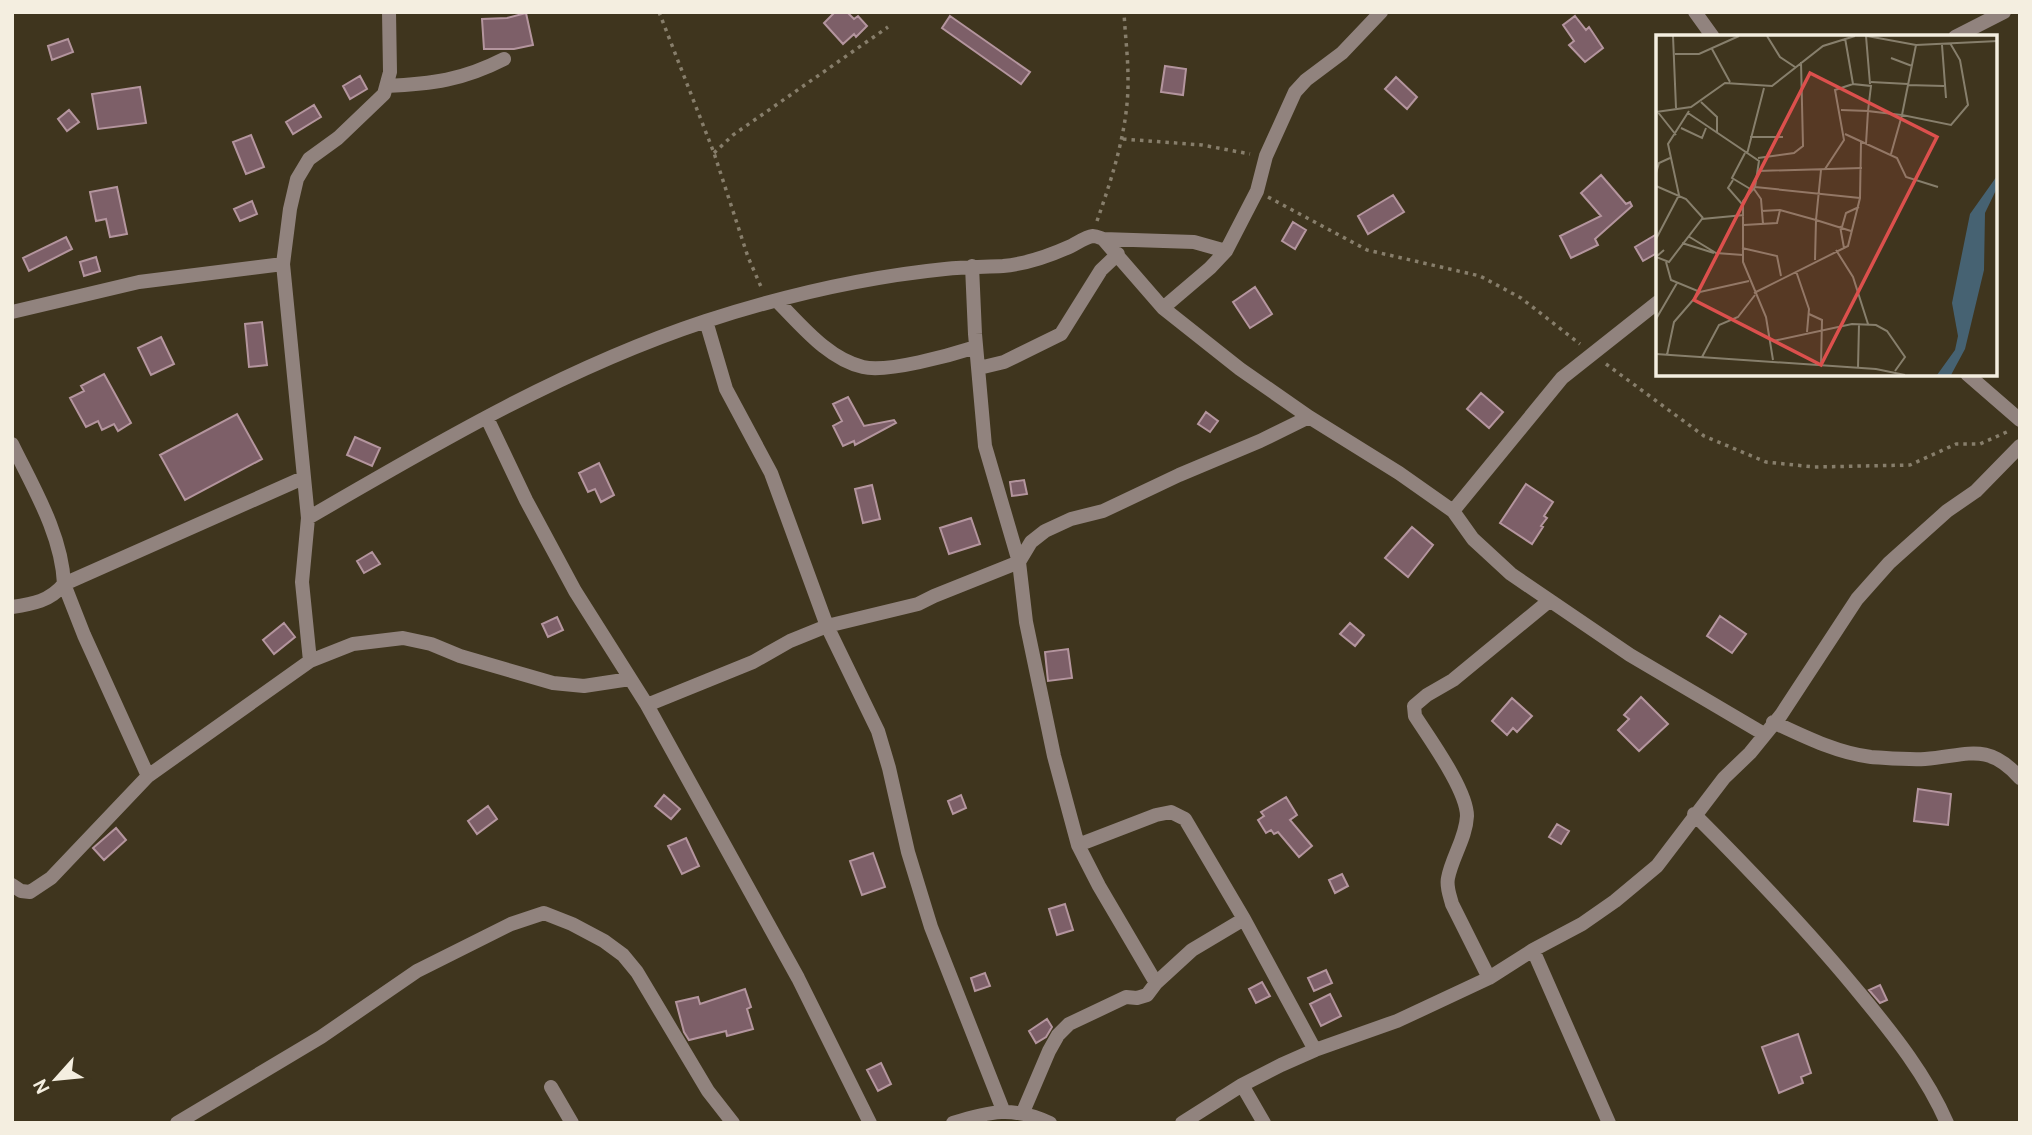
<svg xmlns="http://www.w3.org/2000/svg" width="2032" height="1135" font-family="Cabin,sans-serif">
  <rect width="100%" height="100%" fill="#3f351e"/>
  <path fill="#7d5f68" stroke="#b4959e" stroke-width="2" d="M 835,12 L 847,12 L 854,19 L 858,16 L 867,26 L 856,37 L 854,34 L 843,44 L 824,23 Z
    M 526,13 L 533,45 L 514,49 L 484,49 L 482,19 L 507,18 Z
    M 950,16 L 1030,72 L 1021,84 L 942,28 Z
    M 1575,16 L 1586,30 L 1589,27 L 1603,48 L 1585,62 L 1569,45 L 1574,41 L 1563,25 Z
    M 68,39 L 73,52 L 52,60 L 48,46 Z
    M 1165,66 L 1186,69 L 1183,95 L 1161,92 Z
    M 360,76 L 367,89 L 350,99 L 343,86 Z
    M 1396,77 L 1417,97 L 1407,109 L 1385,89 Z
    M 140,87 L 146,123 L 98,129 L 92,94 Z
    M 314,105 L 321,117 L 293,134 L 286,122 Z
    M 69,110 L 79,122 L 67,131 L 58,119 Z
    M 251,135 L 264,167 L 246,174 L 233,142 Z
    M 1601,175 L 1626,204 L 1630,202 L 1632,206 L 1595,239 L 1598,245 L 1571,258 L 1560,236 L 1601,216 L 1581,193 Z
    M 117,187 L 127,234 L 110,237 L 106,219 L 96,221 L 90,192 Z
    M 1393,195 L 1404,212 L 1368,234 L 1358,216 Z
    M 252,201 L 257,214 L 240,221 L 234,209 Z
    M 1293,222 L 1306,230 L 1295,249 L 1282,241 Z
    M 1657,234 L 1657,253 L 1643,261 L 1635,247 Z
    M 66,237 L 72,249 L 29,271 L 23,258 Z
    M 96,257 L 100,271 L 84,276 L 80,262 Z
    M 1255,287 L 1272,314 L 1250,328 L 1233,302 Z
    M 262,322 L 267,365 L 249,367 L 245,324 Z
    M 161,337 L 174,364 L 151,375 L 138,348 Z
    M 104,374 L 131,423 L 118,431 L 114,424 L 102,430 L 98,421 L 86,427 L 70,398 L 84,391 L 81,386 Z
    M 1481,393 L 1503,412 L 1489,428 L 1467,409 Z
    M 848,397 L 864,426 L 894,420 L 896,423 L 855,445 L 854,441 L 843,446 L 833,426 L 842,421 L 833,404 Z
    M 1206,412 L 1218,421 L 1210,432 L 1198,424 Z
    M 237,414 L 262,459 L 185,500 L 160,455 Z
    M 355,437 L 380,448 L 372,466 L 347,455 Z
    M 599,463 L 614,495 L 601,502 L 595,489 L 588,492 L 579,473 Z
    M 1024,480 L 1027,494 L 1012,496 L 1010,482 Z
    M 1526,484 L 1553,502 L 1544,516 L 1547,518 L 1541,526 L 1543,527 L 1532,544 L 1500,523 Z
    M 872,485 L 880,519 L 863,523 L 855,489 Z
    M 971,518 L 980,544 L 949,554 L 940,528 Z
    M 1412,527 L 1433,545 L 1408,577 L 1385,558 Z
    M 372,552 L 380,564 L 364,573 L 357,561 Z
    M 1720,616 L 1746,634 L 1732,653 L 1707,636 Z
    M 557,617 L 563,630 L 548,637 L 542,624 Z
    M 284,623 L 295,637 L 274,654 L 263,640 Z
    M 1350,623 L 1364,635 L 1355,646 L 1340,634 Z
    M 1068,649 L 1072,678 L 1048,681 L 1045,652 Z
    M 1641,697 L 1668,724 L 1639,751 L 1618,730 L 1629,719 L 1624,715 Z
    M 1512,698 L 1532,716 L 1517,732 L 1513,728 L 1507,735 L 1492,721 Z
    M 1918,789 L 1951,794 L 1948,825 L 1914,821 Z
    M 664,795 L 680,809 L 671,819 L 655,806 Z
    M 961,795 L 966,808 L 953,814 L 948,801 Z
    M 1286,797 L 1297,815 L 1290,820 L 1312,846 L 1299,857 L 1278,832 L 1274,834 L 1271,830 L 1266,833 L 1258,820 L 1264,816 L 1261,812 Z
    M 488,806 L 497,819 L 477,834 L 468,821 Z
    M 1557,824 L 1569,831 L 1561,844 L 1549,837 Z
    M 116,828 L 126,840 L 104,860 L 93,848 Z
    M 686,838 L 699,866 L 682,874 L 668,846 Z
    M 873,853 L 885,887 L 862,895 L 850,861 Z
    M 1342,874 L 1348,886 L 1335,893 L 1329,880 Z
    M 1065,904 L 1073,930 L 1057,935 L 1049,909 Z
    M 1326,970 L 1332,983 L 1314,991 L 1308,978 Z
    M 985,973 L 990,986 L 975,991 L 971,978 Z
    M 1262,982 L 1270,996 L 1256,1003 L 1249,989 Z
    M 1880,985 L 1887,1000 L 1880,1003 L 1869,990 Z
    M 745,989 L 751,1007 L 747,1009 L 753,1029 L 727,1036 L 726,1031 L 689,1040 L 684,1032 L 676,1002 L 698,997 L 700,1004 Z
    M 1330,994 L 1341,1016 L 1321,1026 L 1310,1004 Z
    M 1047,1019 L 1052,1027 L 1046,1037 L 1036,1043 L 1029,1031 Z
    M 1798,1034 L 1811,1073 L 1801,1077 L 1803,1083 L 1779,1093 L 1762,1047 Z
    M 881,1063 L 891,1084 L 878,1091 L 867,1070 Z"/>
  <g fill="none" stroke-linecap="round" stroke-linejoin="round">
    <path stroke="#877e6b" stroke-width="3.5" stroke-dasharray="3.5 5" stroke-linecap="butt" d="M 659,12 L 714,153 L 748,257 L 762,289
      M 1123,139 L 1202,145 L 1250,154
      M 714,153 L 733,135 L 888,27
      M 1268,197 L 1367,250 L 1480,276 L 1521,298 L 1580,344
      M 1097,221 C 1113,175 1129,126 1128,78 C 1128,56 1125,34 1124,12
      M 1606,364 L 1704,436 L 1766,462 L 1814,467 L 1910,465 L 1956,444 L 1980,444 L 2009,431"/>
    <path stroke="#91837e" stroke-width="14" d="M 1695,12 L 1713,37
      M 1955,37 L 2004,12
      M 386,86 C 432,84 463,80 504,59
      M 1103,239 L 1194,242 L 1226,251
      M 777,301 C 801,325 828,359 863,367 C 887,373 951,355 976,347
      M 1163,308 L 1210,268 L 1226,251 L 1257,191 L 1266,156 L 1295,92 L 1306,80 L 1342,53 L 1381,12
      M 12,312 L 139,282 L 283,264
      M 706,321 L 726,389 L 771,473 L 827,626 L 878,731 L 889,768 L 908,852 L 931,927 L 1003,1110
      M 979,368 L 1004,362 L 1061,334 L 1101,270 L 1118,254
      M 1967,374 L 2020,420
      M 487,418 L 526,500 L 575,591 L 647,705 L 798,978 L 870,1123
      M 12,444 C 33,487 62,535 64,584 C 50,601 33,604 12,607
      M 1453,511 L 1562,378 L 1658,302
      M 308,518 C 435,444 566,367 706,321 C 783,296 865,277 945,269 C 964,267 983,267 1003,266 C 1025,264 1049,256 1069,247 C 1076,244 1085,237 1093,236 C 1097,236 1100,238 1103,239 L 1163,308 L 1240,369 L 1309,417 L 1399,473 L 1453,511 L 1473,539 L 1511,574 L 1630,655 L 1764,734
      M 310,661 L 302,582 L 308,518 L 283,264 L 290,209 L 297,179 L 309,159 L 338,138 L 384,94 L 390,72 L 389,12
      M 647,705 L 753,662 L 790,641 L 827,626 L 918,604 L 934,596 L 1019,562 L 985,446 L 975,334 L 972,266
      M 1773,722 C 1803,736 1837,753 1871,757 C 1888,758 1908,760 1925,759 C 1967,756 1987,741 2020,778
      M 148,776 L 84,635 L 64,584 L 303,478
      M 1694,814 C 1752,872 1809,931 1861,995 C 1894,1035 1926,1075 1947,1123
      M 1078,845 L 1156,815 L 1171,812 L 1185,819 L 1244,919 L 1315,1050
      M 12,885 L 21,891 L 30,892 L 51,878 L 148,776 L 310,661 L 353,644 L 403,638 L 431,644 L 460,656 L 553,683 L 584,686 L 630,679
      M 1533,950 L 1609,1123
      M 1489,978 L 1452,904 C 1450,896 1446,887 1448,878 C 1452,857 1466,838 1467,816 C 1467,790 1429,738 1415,716 L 1414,706 L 1427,695 L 1453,680 L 1549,601
      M 1156,983 L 1099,886 L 1078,845 L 1054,756 L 1026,622 L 1019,562 L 1031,542 L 1045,531 L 1071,519 L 1103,511 L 1179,475 L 1260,441 L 1309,417
      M 1242,1085 L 1264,1123
      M 551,1087 L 572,1123
      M 1023,1112 L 1049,1051 L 1058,1035 L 1069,1024 L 1126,997 L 1137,998 L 1147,995 L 1156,983 L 1192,950 L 1244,919
      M 177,1123 L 321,1037 L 417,971 L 511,924 L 544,913 L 572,924 L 604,941 L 623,955 L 637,972 L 708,1091 L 733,1123
      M 953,1123 C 990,1111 1013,1106 1050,1123
      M 1182,1123 L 1242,1085 L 1281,1065 L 1315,1050 L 1397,1021 L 1489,978 L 1533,950 L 1582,924 L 1615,901 L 1657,866 L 1724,778 L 1750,753 L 1781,715 L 1857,599 L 1889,563 L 1947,511 L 1976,491 L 2020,446"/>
  </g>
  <g transform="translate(1656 35)">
    <rect width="341" height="341" fill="#3f351e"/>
    <path d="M 341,141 L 341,153 L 329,178 L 328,235 L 309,314 L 295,340 L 281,340 L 299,315 L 302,301 L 296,268 L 314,179 Z" fill="#466272"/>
    <path fill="none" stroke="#877f6c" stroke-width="2" d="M 17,1 L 20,73M 111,1 L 124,22 L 139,32M 210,1 L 214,49M 211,1 L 260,10 L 342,6M 189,3 L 197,49 L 215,51 L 212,76 L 246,80 L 235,119M 260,10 L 246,80 L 295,90 L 312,70 L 304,25 L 294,8M 286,10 L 290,63M 56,14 L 74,47M 19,19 L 43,19 L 83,1M 235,23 L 256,31M 215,47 L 252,49M 251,50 L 288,51M 45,67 L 61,82 L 61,97M 185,75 L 212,76 L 210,109M 1,76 L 20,100M 0,77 L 35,72 L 69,48 L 116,51 L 167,11 L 199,1M 32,78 L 103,126 L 99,152 L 87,166 L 87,227 L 110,282 L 117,325M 25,93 L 46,103 L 50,93M 189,99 L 241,123 L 250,142 L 282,152M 94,102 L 127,102M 89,118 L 76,143 L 96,155M 91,119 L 108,53M 102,123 L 138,118 L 147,111 L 145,27M 169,134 L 188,105 L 179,55 L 197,49M 165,135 L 160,185 L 195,196M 102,136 L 206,133M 0,138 L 3,128 L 14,123M 77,145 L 72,153 L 86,169M 0,151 L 30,164 L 47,183M 99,152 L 204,163M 98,154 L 105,164 L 107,189M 105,176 L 124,175 L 160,185 L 159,225M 88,190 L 121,188 L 124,175M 184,191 L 188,213M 186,192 L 190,178 L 203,172M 32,201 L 60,218 L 87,220M 0,204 L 23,160 L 12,109 L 33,76M 26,208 L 58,218M 86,213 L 121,221 L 125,241M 8,215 L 0,222 L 13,227 L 46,184 L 88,180M 180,215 L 197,242 L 212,289M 10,227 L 15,245 L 44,257 L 93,246M 140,236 L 153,274 L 151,297M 98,258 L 192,211 L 204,163 L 205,107M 153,279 L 166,285 L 165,330M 0,284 L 21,248M 117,306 L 196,289 L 220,290 L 231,296 L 249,322 L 239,336M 0,319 L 220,334 L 249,340M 11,320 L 18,287 L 44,257M 46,322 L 63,290 L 82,282 L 99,260M 202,333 L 203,289"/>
    <path fill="#dc504d" fill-opacity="0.15" stroke="#dc504d" stroke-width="3.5" d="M 154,38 L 281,102 L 165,330 L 38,265 Z"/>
    <rect width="341" height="341" fill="none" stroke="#f4eee0" stroke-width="3.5"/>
  </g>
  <rect width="2032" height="1135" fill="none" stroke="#f4eee0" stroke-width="28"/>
  <g transform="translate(56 1079) rotate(243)" stroke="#3f351e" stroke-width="5" paint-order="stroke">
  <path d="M0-5L12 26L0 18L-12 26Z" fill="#f4eee0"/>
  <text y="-10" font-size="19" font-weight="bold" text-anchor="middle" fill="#f4eee0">N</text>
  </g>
</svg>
